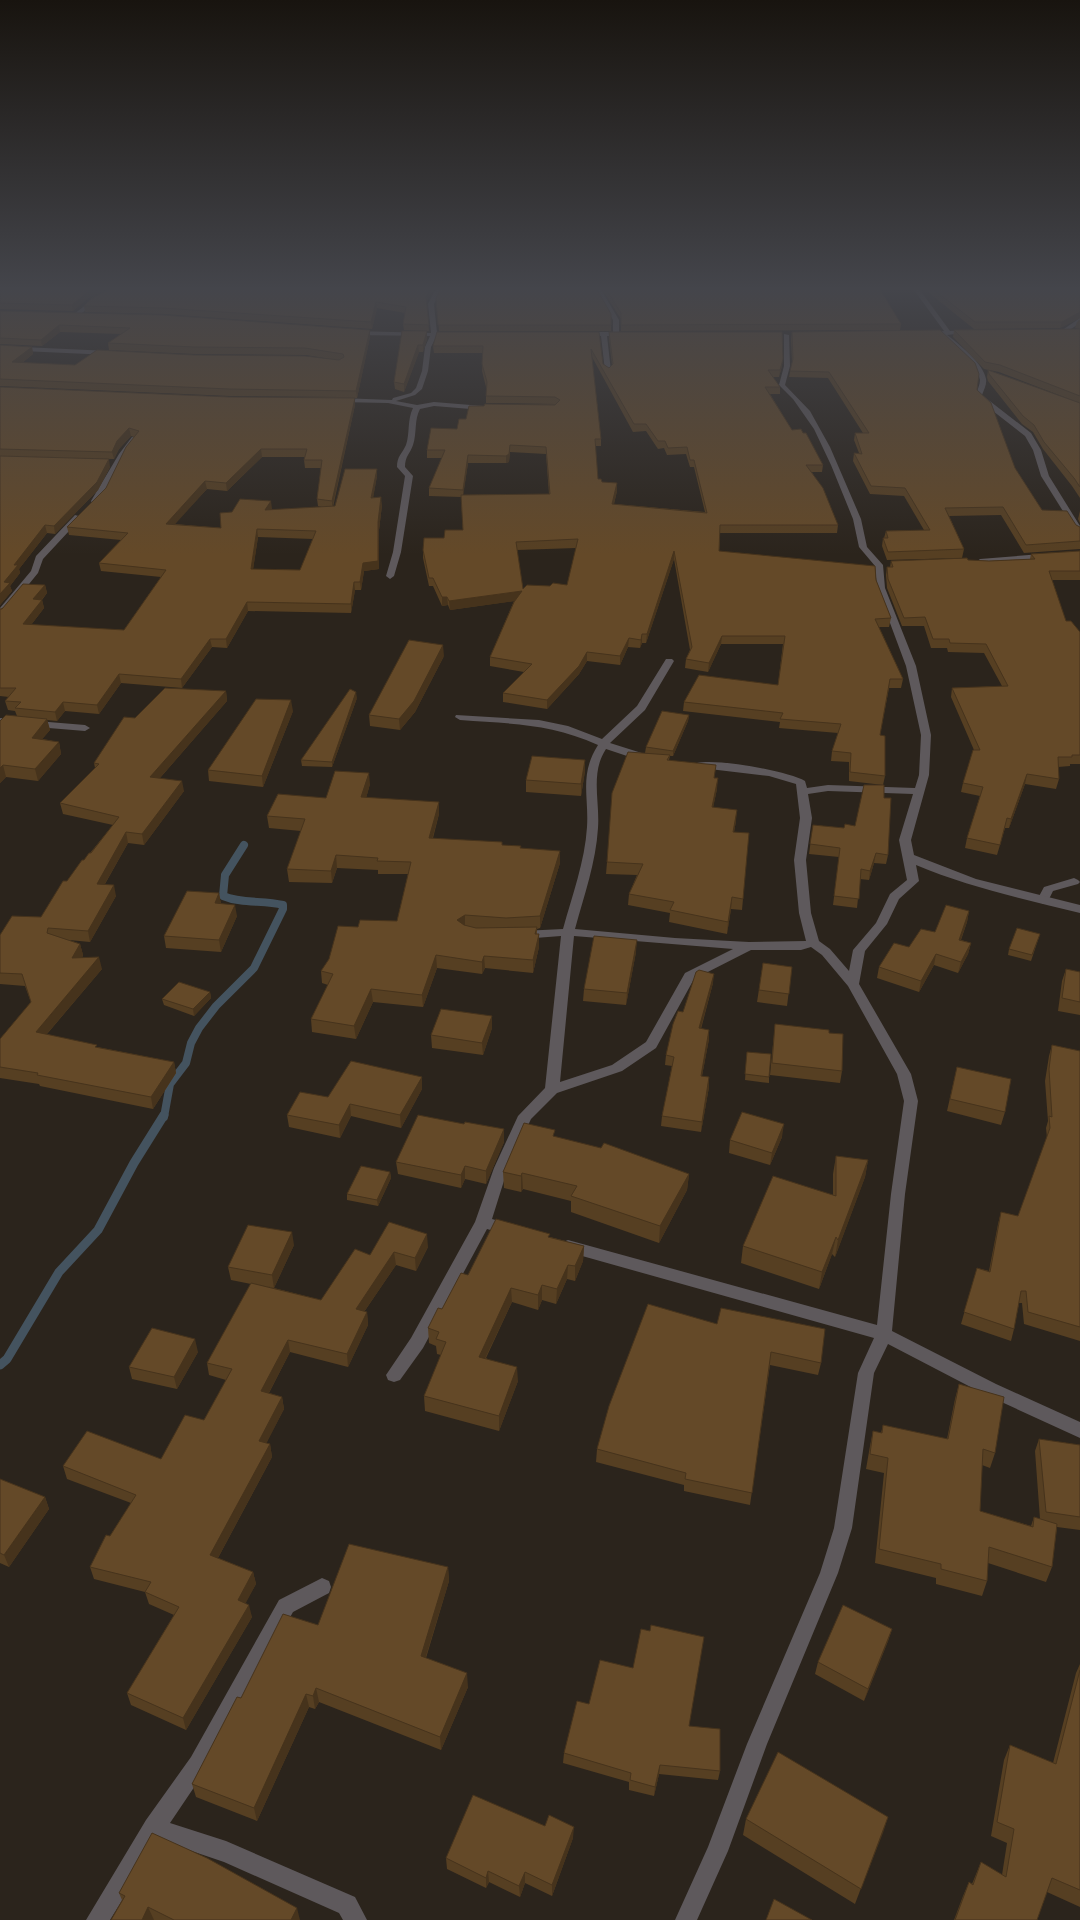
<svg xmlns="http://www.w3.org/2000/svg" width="1080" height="1920" font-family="Lora,serif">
  <rect width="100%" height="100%" fill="#2b241c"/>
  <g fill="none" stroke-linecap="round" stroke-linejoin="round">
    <path stroke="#44535f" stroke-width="8" d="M 164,1117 L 170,1084 L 186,1063 L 191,1043 L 199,1028 L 216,1006 L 254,968 L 283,909 L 283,905 C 263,900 242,904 223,896 L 225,875 L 244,845"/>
    <path stroke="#44535f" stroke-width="9" d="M 0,1365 L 7,1359 L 59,1272 L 98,1230 L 134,1163 L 164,1115"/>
    <path fill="#5e595c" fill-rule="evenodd" d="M 1074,878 L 1078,880 L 1080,882 L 1078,884 L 1053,891 L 1047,903 L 1043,904 L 1037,900 L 1044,887 Z"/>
    <path fill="#5e595c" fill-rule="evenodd" d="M 437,286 L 443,286 L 434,304 L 437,333 L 455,335 L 452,337 L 436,337 L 431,347 L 428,371 L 422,389 L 415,395 L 396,401 L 417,405 L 434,402 L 483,406 L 486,408 L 483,410 L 434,406 L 420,409 C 414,420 417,433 413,445 C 410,454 405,456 405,467 L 413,476 L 401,552 L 394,576 L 390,579 L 386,576 L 393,552 L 405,476 L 397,467 C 397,456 402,454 406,445 C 410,433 407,420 413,408 L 388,403 L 340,402 L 337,400 L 340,398 L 392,400 L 393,398 L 411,393 L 416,388 L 422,371 L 425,347 L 430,336 L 354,335 L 351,333 L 354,331 L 431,333 L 428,304 Z
      M 593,286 L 599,286 L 619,320 L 619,332 L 630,334 L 627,336 L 607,336 L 611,371 L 608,373 L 605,371 L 601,336 L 581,334 L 584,332 L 613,332 L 613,320 Z
      M 911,286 L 917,286 L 950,331 L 969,330 L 972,332 L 947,335 C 959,344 984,364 986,379 C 987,384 984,390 982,395 L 1031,433 L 1041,450 L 1049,476 L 1080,526 L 1080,534 L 1076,532 L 1041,476 L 1033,450 L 1025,436 L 984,404 L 976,395 C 977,390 980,385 980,380 C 978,364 952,344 940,335 L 927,336 L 924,334 L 944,331 Z
      M 95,298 L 100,299 L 78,316 L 74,316 L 74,314 Z
      M 1080,318 L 1080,323 L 1065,333 L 1061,333 L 1061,331 Z
      M 784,334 L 789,335 L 790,366 L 785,385 L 810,411 L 830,447 L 861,519 L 867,547 L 883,565 L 885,588 L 916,666 L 931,735 L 929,775 L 911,840 L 914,855 L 976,879 L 1080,905 L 1080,913 C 1024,899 968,887 916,865 L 919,881 L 899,899 L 887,924 L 865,951 L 859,984 L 911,1074 L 918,1101 L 905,1194 L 892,1331 L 996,1384 L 1080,1422 L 1080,1438 L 984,1394 L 888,1344 L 874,1373 L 852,1528 L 838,1573 L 767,1744 L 728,1851 L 697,1920 L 675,1920 L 708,1847 L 747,1744 L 820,1573 L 834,1528 L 858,1373 L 874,1338 L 568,1252 L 563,1250 L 560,1246 L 563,1242 L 568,1240 L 877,1325 L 891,1194 L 904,1101 L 897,1074 L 848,986 L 822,955 L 811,947 L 801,950 L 751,950 L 694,979 L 656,1048 L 622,1071 L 557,1093 L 531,1119 L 508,1168 L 492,1219 L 513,1225 L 516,1229 L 513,1233 L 508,1235 L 487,1229 L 423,1348 L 400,1380 L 394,1382 L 388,1380 L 386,1375 L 411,1338 L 475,1222 L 494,1168 L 518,1116 L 545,1088 L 561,936 L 522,939 L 516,935 L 522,931 L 563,929 C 572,896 585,861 587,827 C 589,796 579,775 598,745 C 550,723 511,724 460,720 L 455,717 L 456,715 L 539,720 L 568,726 L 602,739 L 637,706 L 666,659 L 672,659 L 674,661 L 645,710 L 610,743 L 648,755 L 648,759 L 630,757 L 606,749 C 590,773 600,801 598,828 C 596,862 584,896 575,929 L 675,938 L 749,942 L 806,941 L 799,913 L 794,860 L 800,818 L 796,784 L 769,776 L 701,768 L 697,767 L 697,763 C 716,758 788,771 805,781 L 807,788 L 828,785 L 915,788 L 919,775 L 921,735 L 906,666 L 877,588 L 875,566 L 859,547 L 853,519 L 831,465 L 814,429 L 793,399 L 779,385 L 784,366 ZM 828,791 L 913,794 L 899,840 L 907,880 L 890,894 L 876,923 L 853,950 L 849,971 L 830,949 L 819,941 L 811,913 L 806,860 L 812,818 L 808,794 ZM 574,936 L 733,949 L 685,973 L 646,1042 L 612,1065 L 560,1082 Z
      M 0,346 L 110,351 L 113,353 L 110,355 L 0,350 Z
      M 132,437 L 139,439 C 123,459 114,483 98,503 L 92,503 L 91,501 L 119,454 Z
      M 75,515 L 82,517 L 43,559 L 38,573 L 3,616 L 0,617 L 0,608 L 31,571 L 36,556 Z
      M 1080,551 L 1080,557 L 980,565 L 976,562 L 980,559 Z
      M 0,718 L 85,725 L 90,728 L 85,731 L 0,724 Z
      M 322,1578 L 329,1581 L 331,1587 L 329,1593 L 293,1612 L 205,1771 L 170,1823 L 226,1841 L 355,1897 L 367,1920 L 343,1920 L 339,1913 L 224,1862 L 159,1840 L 110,1920 L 86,1920 L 146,1820 L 191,1757 L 279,1600 Z"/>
  </g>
  <path fill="#563f22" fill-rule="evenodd" d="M 0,286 L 87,299 L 73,311 L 0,309 Z
    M 116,286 L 427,303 L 429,331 L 404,330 L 403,324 L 405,313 L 377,308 L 372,329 L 164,314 L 85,312 L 84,306 Z
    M 600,286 L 878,286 L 901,324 L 900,330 L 621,331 L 621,319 Z
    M 922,286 L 1076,286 L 1080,288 L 1080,318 L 1060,328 L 974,329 L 923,288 Z
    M 436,298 L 611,314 L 611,331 L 439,331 Z
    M 0,311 L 370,330 L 370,337 L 357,398 L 355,398 L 355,405 L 333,507 L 335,506 L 377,476 L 373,497 L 382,505 L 379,530 L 379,569 L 364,571 L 361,590 L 355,590 L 351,613 L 248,611 L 227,648 L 212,647 L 182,688 L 121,683 L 99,714 L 65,711 L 57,721 L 47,720 L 50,730 L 42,739 L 59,742 L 61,754 L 38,781 L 6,777 L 0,783 L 0,721 L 17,716 L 15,711 L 8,710 L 5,701 L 9,697 L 0,696 L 0,609 L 45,585 L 47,593 L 42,600 L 44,608 L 31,625 L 124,630 L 161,577 L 101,571 L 99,563 L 121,540 L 69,535 L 67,527 L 106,488 L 134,437 L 131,436 L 119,449 L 114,459 L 57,458 L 110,467 L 98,490 L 55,534 L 47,533 L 19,569 L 20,573 L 10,586 L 12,591 L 0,605 L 0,387 L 229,397 L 340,397 L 230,396 L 0,386 L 0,345 L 32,347 L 33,354 L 22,363 L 75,365 L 194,355 L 330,359 L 306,355 L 195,354 L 109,350 L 108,343 L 121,334 L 60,332 L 42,346 L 0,344 ZM 262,457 L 305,457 L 304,460 L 305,468 L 321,468 L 317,499 L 318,506 L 322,507 L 271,510 L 272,509 L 221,528 L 174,524 L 207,489 L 227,491 ZM 258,537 L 313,539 L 300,570 L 253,569 Z
    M 1080,319 L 1080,329 L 1075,328 L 1077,322 Z
    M 1080,329 L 1080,498 L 1072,486 L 1043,449 L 1033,432 L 1022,424 L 988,381 L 987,377 L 988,370 L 1077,402 L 999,372 L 984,369 L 953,337 L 954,330 Z
    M 427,331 L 427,339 L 423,352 L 419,352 L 404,392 L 395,389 L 394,382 Z
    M 599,332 L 603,364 L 609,368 L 612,365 L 609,339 L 609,332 L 782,366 L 779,377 L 773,377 L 780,387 L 780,394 L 770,394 L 792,430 L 823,465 L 822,472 L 812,472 L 838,525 L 837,533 L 720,533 L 719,551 L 876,580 L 891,618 L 889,627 L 879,627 L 903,679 L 901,688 L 889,688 L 880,735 L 885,776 L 883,785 L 849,781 L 849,762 L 831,761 L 832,751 L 838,733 L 779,728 L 780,722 L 683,711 L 684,702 L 778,685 L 783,644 L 721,644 L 708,672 L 685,668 L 686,659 L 690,650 L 674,559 L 646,643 L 642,643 L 640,648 L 628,647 L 620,665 L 587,661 L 579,674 L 547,709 L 503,702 L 503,693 L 524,672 L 490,666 L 490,657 L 514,601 L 450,610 L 448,605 L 442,606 L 433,586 L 429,586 L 423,558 L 423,550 L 444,538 L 463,530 L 461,497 L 429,496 L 429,488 L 442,458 L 427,458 L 427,450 L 457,429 L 466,419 L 484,406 L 555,404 L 486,403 L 486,387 L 482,371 L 483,353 L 434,353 L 433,346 ZM 592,357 L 633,432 L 646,431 L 658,449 L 664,448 L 667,455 L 686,454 L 690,467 L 694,467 L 705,512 L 614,504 L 617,491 L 617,483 L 602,482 L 598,479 L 595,446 L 601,446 L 601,439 ZM 510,452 L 546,454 L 549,494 L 463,495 L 468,463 L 506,463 L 509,462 ZM 576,548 L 567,585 L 523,589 L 517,550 Z
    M 792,332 L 977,390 L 1015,468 L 1042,510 L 1080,527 L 1080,549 L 1024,553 L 1001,515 L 949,516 L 964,549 L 962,558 L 887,560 L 882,546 L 883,538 L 884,538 L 886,531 L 924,530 L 904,496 L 870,494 L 853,461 L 854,453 L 859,453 L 854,440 L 855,433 L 863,433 L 828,378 L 789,377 L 792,362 L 791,339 Z
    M 1080,511 L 1080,523 L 1078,519 Z
    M 1080,551 L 1080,580 L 1052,580 L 1066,621 L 1080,632 L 1080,764 L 1070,764 L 1070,766 L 1058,767 L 1059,779 L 1056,789 L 1025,784 L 1009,828 L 1005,828 L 997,855 L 965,848 L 967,838 L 980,796 L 961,792 L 963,783 L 974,750 L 951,697 L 952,688 L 1002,686 L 984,653 L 948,652 L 947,648 L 931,648 L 924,626 L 902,626 L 887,588 L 886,575 L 887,567 L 890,567 L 891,561 L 968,560 L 989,561 L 1030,559 L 1031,554 Z
    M 444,656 L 415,712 L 400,730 L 370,726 L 369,715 Z
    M 226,691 L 227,701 L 160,778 L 184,791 L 144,845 L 128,843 L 105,884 L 116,896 L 90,942 L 69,940 L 80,944 L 83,955 L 82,958 L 102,969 L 47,1034 L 97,1047 L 174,1062 L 176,1073 L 153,1109 L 40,1086 L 39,1084 L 0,1078 L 0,1039 L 31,1002 L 25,986 L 0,984 L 0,935 L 41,917 L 67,881 L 113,825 L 63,814 L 60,803 L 95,768 L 94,763 L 135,718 Z
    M 357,698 L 332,767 L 302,766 L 301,760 Z
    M 293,711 L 263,787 L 209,781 L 208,770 Z
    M 689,715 L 688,721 L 673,756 L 670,756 L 669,760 L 715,778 L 717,789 L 713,807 L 736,821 L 734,832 L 743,899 L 742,910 L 731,909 L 727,934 L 669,922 L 670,913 L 628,905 L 629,894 L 637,875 L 606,874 L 607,862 L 654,754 L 645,753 L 646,747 Z
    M 585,760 L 585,771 L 581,796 L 526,792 L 526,780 Z
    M 370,784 L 366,798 L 439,814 L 433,838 L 503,845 L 521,848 L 560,863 L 540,928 L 537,929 L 537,934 L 539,934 L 539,947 L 533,973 L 485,968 L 482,974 L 437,968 L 423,1007 L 373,1002 L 356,1039 L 312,1032 L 311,1019 L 328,985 L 322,983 L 321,971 L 358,927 L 397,921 L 408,874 L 378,874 L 378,870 L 337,868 L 332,883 L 289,882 L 287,869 L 301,831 L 269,828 L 267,816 Z
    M 884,798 L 888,855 L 886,864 L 874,863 L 869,880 L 860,879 L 857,908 L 833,905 L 839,857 L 809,854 L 813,825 L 844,828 L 855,826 Z
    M 219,893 L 221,904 L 237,916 L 221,952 L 166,948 L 164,936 Z
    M 969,911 L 967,922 L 961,940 L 971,943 L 968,954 L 958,973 L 934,965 L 919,992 L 877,978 L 879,967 L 909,947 L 935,932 Z
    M 1040,934 L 1031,961 L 1008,955 L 1009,949 Z
    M 636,952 L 626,1005 L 583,1001 L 584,989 Z
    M 763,963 L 792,967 L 787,1006 L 757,1002 Z
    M 1066,969 L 1080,972 L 1080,1015 L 1058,1011 L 1062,981 Z
    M 713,983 L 701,1029 L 709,1039 L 702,1076 L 709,1087 L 701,1132 L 661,1126 L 662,1116 L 672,1066 L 665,1065 L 666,1055 L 683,1012 Z
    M 210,992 L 211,998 L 194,1016 L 164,1005 L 162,999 Z
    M 775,1024 L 829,1033 L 842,1071 L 840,1083 L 770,1075 Z
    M 492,1028 L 483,1055 L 432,1048 L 431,1035 Z
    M 1052,1045 L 1080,1051 L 1080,1341 L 1024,1324 L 1022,1303 L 1019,1303 L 1014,1329 L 1011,1341 L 961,1324 L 977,1268 L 989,1271 L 998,1224 L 1001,1212 L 1018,1216 L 1047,1138 L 1046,1128 L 1048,1121 L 1045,1081 L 1049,1056 Z
    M 747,1052 L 769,1077 L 769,1083 L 745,1080 Z
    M 957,1067 L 1005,1112 L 1001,1125 L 947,1111 Z
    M 422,1089 L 401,1128 L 351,1116 L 340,1138 L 289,1127 L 287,1115 L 328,1097 Z
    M 464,1124 L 504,1129 L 504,1142 L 486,1184 L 465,1179 L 461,1188 L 398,1174 L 396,1162 Z
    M 555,1137 L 689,1174 L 687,1190 L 659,1243 L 571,1212 L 571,1201 L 523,1189 L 521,1192 L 504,1188 L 503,1172 Z
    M 782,1137 L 770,1165 L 729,1153 L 730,1140 Z
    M 836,1156 L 868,1160 L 865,1177 L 835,1257 L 832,1254 L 819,1289 L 741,1263 L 743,1246 L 833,1195 L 833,1174 Z
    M 390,1172 L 391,1178 L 378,1206 L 347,1200 L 347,1194 Z
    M 550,1237 L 584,1246 L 583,1261 L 575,1281 L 567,1279 L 556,1304 L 542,1300 L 538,1310 L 512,1302 L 486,1358 L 518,1381 L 499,1431 L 425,1411 L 424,1396 L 441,1355 L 437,1354 L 436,1346 L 429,1343 L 428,1328 L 468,1275 Z
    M 294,1245 L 274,1288 L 262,1285 L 321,1300 L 370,1255 L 428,1247 L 416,1271 L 396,1265 L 364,1312 L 367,1312 L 368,1325 L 348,1367 L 290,1352 L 269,1393 L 282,1397 L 284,1409 L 266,1443 L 270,1444 L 272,1457 L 218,1558 L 253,1572 L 256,1584 L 245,1603 L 252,1617 L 186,1730 L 131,1705 L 127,1693 L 174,1615 L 149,1604 L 145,1592 L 94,1579 L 90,1567 L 131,1503 L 67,1479 L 63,1466 L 161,1459 L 204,1420 L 226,1380 L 209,1375 L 207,1363 L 251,1284 L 231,1280 L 228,1267 Z
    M 648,1304 L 821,1363 L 818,1375 L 770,1365 L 750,1505 L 684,1491 L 684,1485 L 596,1462 L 597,1449 Z
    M 198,1352 L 177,1389 L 132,1379 L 129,1367 Z
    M 959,1384 L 995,1453 L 990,1468 L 982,1465 L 980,1511 L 1031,1526 L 1034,1517 L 1040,1519 L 1035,1451 L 1039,1439 L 1080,1445 L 1080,1530 L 1057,1527 L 1052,1567 L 1046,1582 L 988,1563 L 987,1581 L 982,1596 L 936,1584 L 936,1578 L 875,1563 L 884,1473 L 866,1469 L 870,1446 L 873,1431 L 881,1433 L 883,1425 L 947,1439 L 955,1399 Z
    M 0,1479 L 45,1497 L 49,1509 L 9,1567 L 0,1563 Z
    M 448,1567 L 449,1581 L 426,1658 L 468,1687 L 441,1750 L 319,1702 L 315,1709 L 309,1707 L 257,1821 L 196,1797 L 192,1784 L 241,1698 L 318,1625 Z
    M 892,1629 L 888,1641 L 864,1701 L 815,1674 L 818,1662 Z
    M 1080,1664 L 1080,1907 L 1047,1892 L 1037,1920 L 954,1920 L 963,1896 L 969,1882 L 972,1884 L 981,1862 L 1002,1875 L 1007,1843 L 991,1836 L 1004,1760 L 1010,1745 L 1053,1763 L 1076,1673 Z
    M 589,1704 L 689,1726 L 720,1771 L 718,1780 L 659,1774 L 654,1796 L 629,1790 L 629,1782 L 563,1763 L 564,1753 Z
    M 888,1817 L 855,1904 L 743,1835 L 746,1819 Z
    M 545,1826 L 573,1838 L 552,1896 L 525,1883 L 520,1897 L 489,1882 L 486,1888 L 447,1869 L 446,1858 Z
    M 119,1893 L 300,1920 L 111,1920 L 122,1900 Z"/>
  <path fill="#46331c" d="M 100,286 L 114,286 L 87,299 L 73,311 L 72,305 L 86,293 Z
    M 432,286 L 435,286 L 426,303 L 426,297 Z
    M 376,302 L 377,308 L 372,329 L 371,322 Z
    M 1080,312 L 1080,318 L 1060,328 L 1062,322 Z
    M 59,325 L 60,332 L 42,346 L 41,340 Z
    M 370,330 L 370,337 L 357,398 L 356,391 Z
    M 427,331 L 427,339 L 423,352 L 423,345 Z
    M 418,345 L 419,352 L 404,392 L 404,384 Z
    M 32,347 L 33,354 L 14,369 L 12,362 Z
    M 783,359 L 782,366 L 779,377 L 780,370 Z
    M 355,398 L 355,405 L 332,509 L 332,501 Z
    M 129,428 L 131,436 L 119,449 L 114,459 L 112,452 L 117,441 Z
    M 510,445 L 509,462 L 506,463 L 506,456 Z
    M 261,449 L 262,457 L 227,491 L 226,483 Z
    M 468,455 L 468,463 L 463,497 L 463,490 Z
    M 109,459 L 110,467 L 98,490 L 55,534 L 54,526 Z
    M 377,469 L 377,476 L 372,505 L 371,498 Z
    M 205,481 L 207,489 L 168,532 L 166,524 Z
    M 617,483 L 617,491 L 612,511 L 612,504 Z
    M 381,497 L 382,505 L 379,530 L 379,569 L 364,571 L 361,590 L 360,582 L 363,563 L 378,522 Z
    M 271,501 L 272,509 L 266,518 L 265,510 Z
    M 45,525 L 47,533 L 19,569 L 20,573 L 10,586 L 12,591 L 0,605 L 0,594 L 4,582 L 14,565 Z
    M 257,529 L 258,537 L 252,577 L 251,569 Z
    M 674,551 L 674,559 L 646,643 L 647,634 Z
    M 354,582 L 355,590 L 351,613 L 351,604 Z
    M 45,585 L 47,593 L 35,608 L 33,599 Z
    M 522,591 L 522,600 L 450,610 L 449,601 Z
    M 442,597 L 447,597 L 448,605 L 442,606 Z
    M 42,600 L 44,608 L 25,633 L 23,624 Z
    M 247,602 L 248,611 L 227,648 L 226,639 Z
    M 642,634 L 642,643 L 640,648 L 641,640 Z
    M 722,636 L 721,644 L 708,672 L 709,663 Z
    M 629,638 L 628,647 L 620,665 L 620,656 Z
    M 210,639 L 212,647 L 182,688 L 181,679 Z
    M 443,645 L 444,656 L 415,712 L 400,730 L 399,719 Z
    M 587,652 L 587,661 L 579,674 L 547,709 L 547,700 Z
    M 119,674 L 121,683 L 99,714 L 97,705 Z
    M 226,691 L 227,701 L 152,787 L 150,777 Z
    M 356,692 L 357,698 L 332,767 L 332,762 Z
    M 291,700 L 293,711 L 263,787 L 262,776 Z
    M 63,702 L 65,711 L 57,721 L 55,712 Z
    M 689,715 L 688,721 L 673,756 L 673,751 Z
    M 47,719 L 50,730 L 34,749 L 32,738 Z
    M 59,742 L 61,754 L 38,781 L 35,769 Z
    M 585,760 L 585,771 L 581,796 L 581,784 Z
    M 3,765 L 6,777 L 0,783 L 0,768 Z
    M 369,773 L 370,784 L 363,809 L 361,797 Z
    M 1027,774 L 1025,784 L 1009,828 L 1011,819 Z
    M 718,778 L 717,789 L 711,818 L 712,807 Z
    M 182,781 L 184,791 L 144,845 L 142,834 Z
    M 439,802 L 439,814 L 429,850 L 429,838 Z
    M 737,810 L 736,821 L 732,843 L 733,832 Z
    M 126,832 L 128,843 L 99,894 L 97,884 Z
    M 560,851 L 560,863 L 540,928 L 540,916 Z
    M 876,853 L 874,863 L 869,880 L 870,871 Z
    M 336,855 L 337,868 L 332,883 L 331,871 Z
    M 114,885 L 116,896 L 90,942 L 88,931 Z
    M 219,893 L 221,905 L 215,903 Z
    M 732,897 L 731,909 L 727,934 L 728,922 Z
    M 235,905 L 237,916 L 221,952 L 219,940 Z
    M 969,911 L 967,922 L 957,950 L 959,940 Z
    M 465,915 L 465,927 L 457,920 Z
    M 539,934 L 539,947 L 533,973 L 533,960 Z
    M 637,940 L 636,952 L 626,1005 L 627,993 Z
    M 971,943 L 968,954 L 958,973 L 961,962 Z
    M 80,944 L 83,955 L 75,969 L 72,958 Z
    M 936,954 L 934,965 L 919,992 L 921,981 Z
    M 436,955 L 437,968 L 423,1007 L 422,995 Z
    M 484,956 L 485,968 L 482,974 L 482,962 Z
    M 99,957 L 102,969 L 39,1043 L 36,1032 Z
    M 714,974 L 713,983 L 698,1038 L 699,1028 Z
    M 371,989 L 373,1002 L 356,1039 L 354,1026 Z
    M 210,992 L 211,998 L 194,1016 L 193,1009 Z
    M 492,1016 L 492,1028 L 483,1055 L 482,1043 Z
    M 709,1030 L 709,1039 L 700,1086 L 701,1076 Z
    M 174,1062 L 176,1073 L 153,1109 L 151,1097 Z
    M 422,1077 L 422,1089 L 401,1128 L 400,1115 Z
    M 709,1077 L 709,1087 L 701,1132 L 702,1122 Z
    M 350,1104 L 351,1116 L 340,1138 L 339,1125 Z
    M 784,1124 L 782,1137 L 770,1165 L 772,1153 Z
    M 504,1129 L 504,1142 L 486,1184 L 486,1171 Z
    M 868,1160 L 865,1177 L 835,1257 L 838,1240 Z
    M 465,1166 L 465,1179 L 461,1188 L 461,1175 Z
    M 390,1172 L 391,1178 L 378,1206 L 377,1200 Z
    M 522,1173 L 523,1189 L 521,1192 L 521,1176 Z
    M 689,1174 L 687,1190 L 659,1243 L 660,1226 Z
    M 292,1232 L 294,1245 L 274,1288 L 272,1275 Z
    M 427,1234 L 428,1247 L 416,1271 L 415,1258 Z
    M 836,1237 L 832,1254 L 819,1289 L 822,1272 Z
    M 584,1246 L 583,1261 L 575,1281 L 575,1266 Z
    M 394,1252 L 396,1265 L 357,1322 L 356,1309 Z
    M 568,1265 L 567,1279 L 556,1304 L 557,1289 Z
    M 542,1285 L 542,1300 L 538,1310 L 538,1295 Z
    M 511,1288 L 512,1302 L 479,1371 L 479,1357 Z
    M 367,1312 L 368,1325 L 348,1367 L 347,1354 Z
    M 195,1339 L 198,1352 L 177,1389 L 174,1377 Z
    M 288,1340 L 290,1352 L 263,1404 L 261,1391 Z
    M 517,1367 L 518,1381 L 499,1431 L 499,1416 Z
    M 282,1397 L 284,1409 L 261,1454 L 259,1441 Z
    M 270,1444 L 272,1457 L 213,1567 L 210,1555 Z
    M 45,1497 L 49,1509 L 9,1567 L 4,1555 Z
    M 448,1567 L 449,1581 L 422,1669 L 421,1656 Z
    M 253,1572 L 256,1584 L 241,1612 L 238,1600 Z
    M 249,1605 L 252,1617 L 186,1730 L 183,1718 Z
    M 892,1629 L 888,1641 L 864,1701 L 868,1689 Z
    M 467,1673 L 468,1687 L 441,1750 L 440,1737 Z
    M 316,1688 L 319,1702 L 315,1709 L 313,1696 Z
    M 306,1694 L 309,1707 L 257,1821 L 254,1808 Z
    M 660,1765 L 659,1774 L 654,1796 L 655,1787 Z
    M 888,1817 L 883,1833 L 855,1904 L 861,1889 Z
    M 574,1827 L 573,1838 L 552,1896 L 552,1885 Z
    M 488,1871 L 489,1882 L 486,1888 L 486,1878 Z
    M 525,1872 L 525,1883 L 520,1897 L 519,1886 Z
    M 148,1907 L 154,1920 L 142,1920 Z
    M 297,1908 L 300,1920 L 291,1920 Z"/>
  <path fill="#644928" stroke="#46331c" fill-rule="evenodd" d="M 0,286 L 100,286 L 86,293 L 72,305 L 0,303 Z
    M 116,286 L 432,286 L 426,297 L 429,325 L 403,324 L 406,307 L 376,302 L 371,322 L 163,308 L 84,306 L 92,298 Z
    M 442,286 L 595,286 L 611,314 L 611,325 L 438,325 L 436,298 Z
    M 604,286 L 878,286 L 901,324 L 621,325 L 621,313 Z
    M 929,286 L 1076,286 L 1080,288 L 1080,312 L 1062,322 L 975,322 Z
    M 0,311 L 163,315 L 370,330 L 356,391 L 229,389 L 0,379 L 0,345 L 32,347 L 12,362 L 75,365 L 97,350 L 194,355 L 305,356 L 339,360 L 344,357 L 343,354 L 305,348 L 194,347 L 108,343 L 130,328 L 59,325 L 41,340 L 0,338 Z
    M 1080,329 L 1080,396 L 1000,365 L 985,362 L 954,330 Z
    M 940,330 L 975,363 L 979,374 L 977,390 L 991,403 L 1015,468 L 1042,510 L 1067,511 L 1076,525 L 1080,527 L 1080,541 L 1026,545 L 1003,507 L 945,508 L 964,549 L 888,552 L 883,538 L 888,538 L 886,531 L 930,530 L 905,488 L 871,486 L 854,453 L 862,454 L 855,433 L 869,433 L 829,372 L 790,371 L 793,359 L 792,332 Z
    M 402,331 L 427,331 L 423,345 L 418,345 L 404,384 L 394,382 Z
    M 437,332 L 599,332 L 603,364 L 609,368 L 613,364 L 609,332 L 782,332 L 783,359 L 780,370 L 768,370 L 780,387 L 765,387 L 792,430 L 801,429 L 803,433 L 806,433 L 823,465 L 806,465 L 823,488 L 838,525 L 720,525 L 719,551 L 875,566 L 876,580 L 891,618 L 875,619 L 903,679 L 890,679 L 880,735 L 885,736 L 885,776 L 850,772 L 851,753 L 832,751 L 841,724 L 780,719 L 783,713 L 684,702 L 699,675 L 778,685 L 785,636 L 722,636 L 709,663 L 686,659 L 692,647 L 674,551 L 647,634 L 642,634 L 641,640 L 629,638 L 620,656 L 587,652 L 579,666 L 547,700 L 503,693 L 532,664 L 490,657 L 514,602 L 522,591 L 449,601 L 447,597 L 442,597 L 433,578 L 429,578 L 423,550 L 424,538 L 444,538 L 445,530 L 463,530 L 461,495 L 550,494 L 546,447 L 510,445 L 509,454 L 506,456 L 468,455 L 463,490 L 429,488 L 445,450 L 427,450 L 431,428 L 457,429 L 459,419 L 466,419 L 469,406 L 484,406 L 485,404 L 555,405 L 560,400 L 555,397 L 486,396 L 487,382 L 482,364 L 483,346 L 433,346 ZM 591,349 L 634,424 L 646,424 L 658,441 L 665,441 L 668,448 L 687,447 L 690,460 L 694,460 L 707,513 L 612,504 L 617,483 L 602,482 L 601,479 L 598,479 L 595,439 L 601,439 ZM 578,539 L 567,585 L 553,583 L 550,586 L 527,585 L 523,589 L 516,542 Z
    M 988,370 L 1080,403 L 1080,487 L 1074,478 L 1044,442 L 1034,425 L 1023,416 L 989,374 Z
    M 0,387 L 229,397 L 355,398 L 332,501 L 317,499 L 322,460 L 304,460 L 307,449 L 261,449 L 226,483 L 205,481 L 166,524 L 221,528 L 220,513 L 232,512 L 240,499 L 271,501 L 265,510 L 335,506 L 345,469 L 377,469 L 371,498 L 381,497 L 378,522 L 378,561 L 363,563 L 360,582 L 354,582 L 351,604 L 247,602 L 226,639 L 210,639 L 181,679 L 119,674 L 97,705 L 63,702 L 55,712 L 15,708 L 21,702 L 5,701 L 16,688 L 0,688 L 0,609 L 2,609 L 23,584 L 45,585 L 33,599 L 42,600 L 23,624 L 124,630 L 166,570 L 99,563 L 128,533 L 67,527 L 106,488 L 126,447 L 139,431 L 129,428 L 117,441 L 112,452 L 0,449 ZM 257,529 L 316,531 L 300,570 L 251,569 Z
    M 0,456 L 109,459 L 97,482 L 54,526 L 45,525 L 14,565 L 18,565 L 4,582 L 10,583 L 0,594 Z
    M 1080,551 L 1080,571 L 1049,571 L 1066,621 L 1071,621 L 1080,632 L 1080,755 L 1072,755 L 1072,757 L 1058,757 L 1059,779 L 1027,774 L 1011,819 L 1007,818 L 1000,845 L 967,838 L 983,787 L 963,783 L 973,750 L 980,750 L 952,688 L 1008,686 L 986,644 L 950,643 L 949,639 L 933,639 L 925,617 L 904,618 L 888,579 L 887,567 L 893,567 L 891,561 L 967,558 L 968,560 L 989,561 L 1035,559 L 1031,554 Z
    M 409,640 L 443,645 L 414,701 L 399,719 L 369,715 Z
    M 165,688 L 226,691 L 150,777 L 182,781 L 142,834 L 126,832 L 97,884 L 114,885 L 88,931 L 48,928 L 47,933 L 80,944 L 72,958 L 99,957 L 36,1032 L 97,1045 L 95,1047 L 174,1062 L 151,1097 L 37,1075 L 38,1073 L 0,1067 L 0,1039 L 31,1002 L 22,974 L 0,973 L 0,935 L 12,916 L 41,917 L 63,881 L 67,881 L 82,860 L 84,860 L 89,853 L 91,853 L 119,817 L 60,803 L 99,764 L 94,763 L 124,717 L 135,718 Z
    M 350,689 L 356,692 L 332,762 L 301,760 Z
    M 256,699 L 291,700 L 262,776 L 208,770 Z
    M 662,711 L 689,715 L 673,751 L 646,747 Z
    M 6,715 L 47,719 L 32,738 L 59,742 L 35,769 L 3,765 L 0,768 L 0,721 Z
    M 628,752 L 670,755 L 667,760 L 716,765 L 714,778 L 718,778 L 712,807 L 737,810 L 733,832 L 749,833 L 743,899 L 732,897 L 728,922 L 670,910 L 674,902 L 629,894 L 643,864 L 607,862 L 612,793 Z
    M 532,756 L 585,760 L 581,784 L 526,780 Z
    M 335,771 L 369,773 L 361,797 L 439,802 L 429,838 L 502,842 L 502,845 L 521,846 L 520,848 L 560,851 L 540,916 L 506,918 L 465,915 L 457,920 L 464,925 L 476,928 L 537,927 L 535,934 L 539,934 L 533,960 L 484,956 L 482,962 L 436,955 L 422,995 L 371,989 L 354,1026 L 311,1019 L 333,974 L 321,971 L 329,959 L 338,926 L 358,927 L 360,920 L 397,921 L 411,862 L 377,861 L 378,858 L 336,855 L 331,871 L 287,869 L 305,819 L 267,816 L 278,794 L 326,798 Z
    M 864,785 L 884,785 L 884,798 L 891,798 L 888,855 L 876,853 L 870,871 L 861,869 L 859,899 L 834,896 L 840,848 L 810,844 L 813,825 L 844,828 L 845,824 L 855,826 Z
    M 187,891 L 219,893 L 215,903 L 235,905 L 219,940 L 164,936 Z
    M 946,905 L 969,911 L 959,940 L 971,943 L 961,962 L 936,954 L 921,981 L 879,967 L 894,943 L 909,947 L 921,929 L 935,932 Z
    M 1017,928 L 1040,934 L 1032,955 L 1009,949 Z
    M 594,936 L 637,940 L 627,993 L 584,989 Z
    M 763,963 L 792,967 L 789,994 L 759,990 Z
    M 1066,969 L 1080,972 L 1080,1002 L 1062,998 Z
    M 699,970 L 714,974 L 699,1028 L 709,1030 L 701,1076 L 709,1077 L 702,1122 L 662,1116 L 674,1057 L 666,1055 L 673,1024 L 678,1011 L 683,1012 L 696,972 Z
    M 179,982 L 210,992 L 193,1009 L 162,999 Z
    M 441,1009 L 492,1016 L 482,1043 L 431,1035 Z
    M 775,1024 L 829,1030 L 829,1033 L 843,1034 L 842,1071 L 772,1063 Z
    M 1052,1045 L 1080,1051 L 1080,1327 L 1028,1312 L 1026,1291 L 1021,1291 L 1014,1329 L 964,1312 L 977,1268 L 990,1272 L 1001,1212 L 1018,1216 L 1050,1128 L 1049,1116 L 1052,1117 L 1049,1069 Z
    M 747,1052 L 771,1054 L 769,1077 L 745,1074 Z
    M 351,1061 L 422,1077 L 400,1115 L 350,1104 L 339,1125 L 287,1115 L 300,1092 L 328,1097 Z
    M 957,1067 L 1011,1079 L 1005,1112 L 950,1099 Z
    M 742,1112 L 784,1124 L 772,1153 L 730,1140 Z
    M 418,1115 L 464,1124 L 465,1122 L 504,1129 L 486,1171 L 465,1166 L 461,1175 L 396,1162 Z
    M 524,1123 L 555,1130 L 553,1136 L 601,1148 L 604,1143 L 689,1174 L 660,1226 L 571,1196 L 577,1186 L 522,1173 L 521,1176 L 503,1172 Z
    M 836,1156 L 868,1160 L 838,1240 L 836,1237 L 822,1272 L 743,1246 L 773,1176 L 836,1196 Z
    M 361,1166 L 390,1172 L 377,1200 L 347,1194 Z
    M 496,1219 L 550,1234 L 548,1237 L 584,1246 L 575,1266 L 568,1265 L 557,1289 L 542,1285 L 538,1295 L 511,1288 L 479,1357 L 517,1367 L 499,1416 L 424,1396 L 446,1342 L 436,1339 L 439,1332 L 428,1328 L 438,1308 L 442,1309 L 461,1273 L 468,1275 Z
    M 389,1222 L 427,1234 L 415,1258 L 394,1252 L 356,1309 L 367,1312 L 347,1354 L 288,1340 L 261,1391 L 282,1397 L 259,1441 L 270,1444 L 210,1555 L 253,1572 L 238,1600 L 249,1605 L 183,1718 L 127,1693 L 179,1607 L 145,1592 L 151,1582 L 90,1567 L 106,1535 L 110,1536 L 136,1495 L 63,1466 L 87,1431 L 161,1459 L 185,1415 L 204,1420 L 232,1369 L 207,1363 L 251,1283 L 321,1300 L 355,1249 L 370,1255 Z
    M 248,1225 L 292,1232 L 272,1275 L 228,1267 Z
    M 648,1304 L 717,1324 L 721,1308 L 825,1329 L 821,1363 L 771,1352 L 752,1493 L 685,1479 L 686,1473 L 597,1449 L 609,1406 Z
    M 152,1328 L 195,1339 L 174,1377 L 129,1367 Z
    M 959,1384 L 1004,1397 L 995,1453 L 983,1449 L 980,1511 L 1033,1527 L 1034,1517 L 1057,1524 L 1052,1567 L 989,1547 L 987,1581 L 941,1569 L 941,1564 L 879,1549 L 888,1458 L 870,1454 L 873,1431 L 882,1433 L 883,1425 L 948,1439 Z
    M 1039,1439 L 1080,1445 L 1080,1517 L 1046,1512 Z
    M 0,1479 L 45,1497 L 4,1555 L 0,1553 Z
    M 349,1544 L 448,1567 L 421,1656 L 467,1673 L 440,1737 L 316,1688 L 313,1696 L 306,1694 L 254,1808 L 192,1784 L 237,1697 L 241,1698 L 283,1614 L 318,1625 Z
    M 843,1605 L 892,1629 L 868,1689 L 818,1662 Z
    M 651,1625 L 704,1637 L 689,1726 L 720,1729 L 720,1771 L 660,1765 L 655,1787 L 630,1780 L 631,1773 L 564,1753 L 577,1701 L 589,1704 L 600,1660 L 633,1668 L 641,1629 L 650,1631 Z
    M 1080,1670 L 1080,1890 L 1052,1878 L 1037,1920 L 955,1920 L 969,1882 L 973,1885 L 981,1862 L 1006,1877 L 1014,1829 L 997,1822 L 1010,1745 L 1056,1764 Z
    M 778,1752 L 888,1817 L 861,1889 L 746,1819 Z
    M 473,1795 L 545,1826 L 549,1815 L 574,1827 L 552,1885 L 525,1872 L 519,1886 L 488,1871 L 486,1878 L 446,1858 Z
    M 152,1833 L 207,1858 L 297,1908 L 291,1920 L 174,1920 L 148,1907 L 142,1920 L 111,1920 L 125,1896 L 119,1893 Z
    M 774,1899 L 812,1920 L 766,1920 Z"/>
  <linearGradient id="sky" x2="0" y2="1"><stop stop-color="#18140f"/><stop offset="0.52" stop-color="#44454b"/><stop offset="1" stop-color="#44454b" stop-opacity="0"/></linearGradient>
  <rect width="1080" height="555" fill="url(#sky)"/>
</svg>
